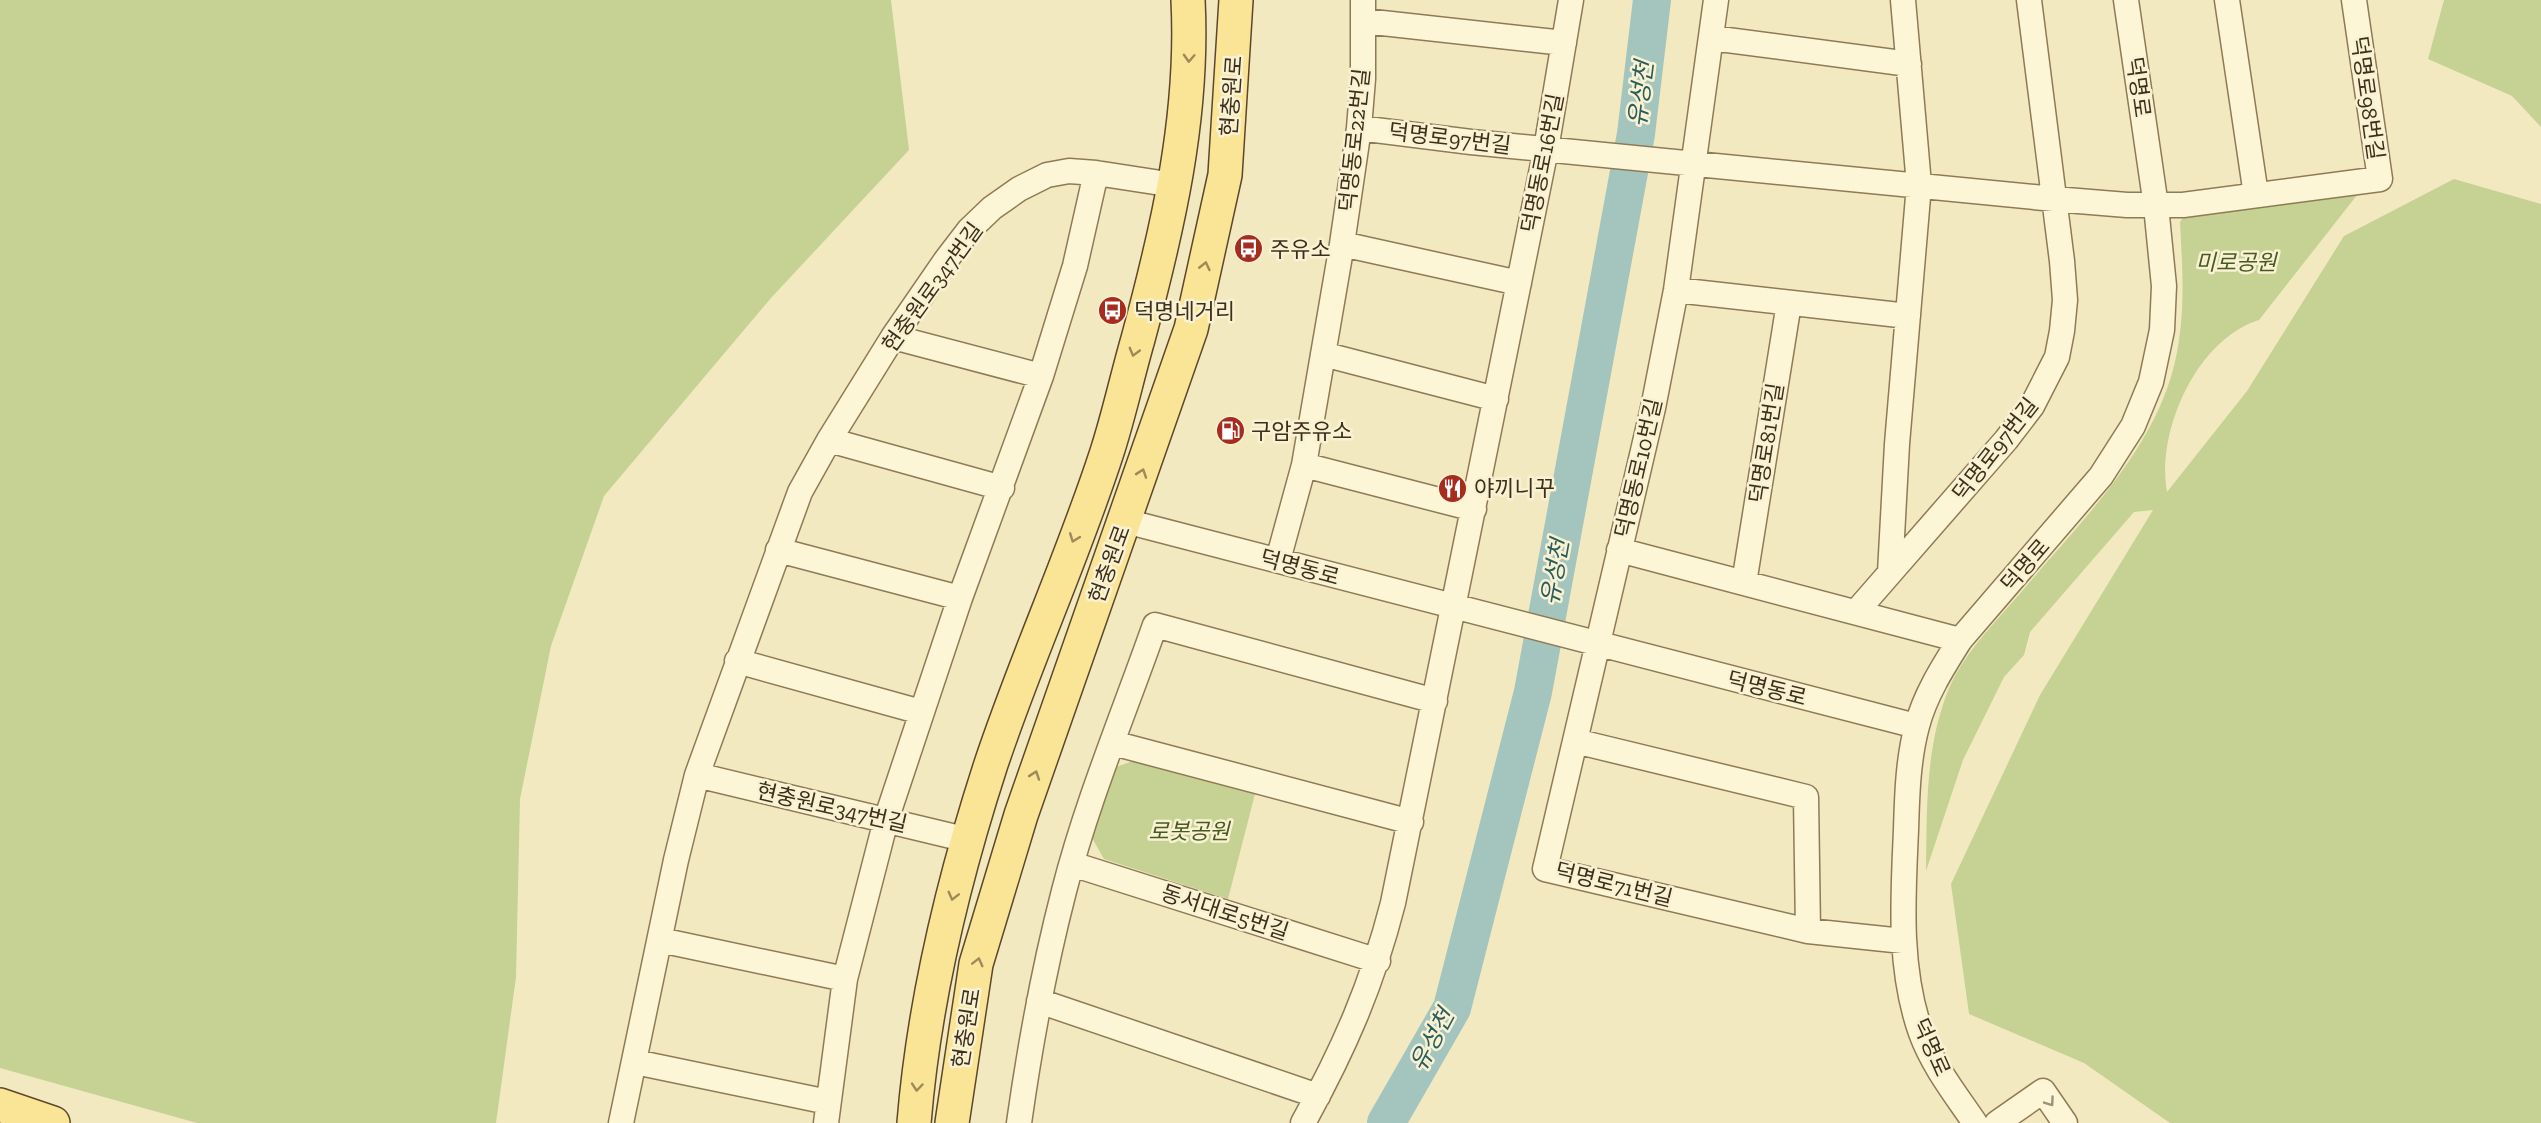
<svg xmlns="http://www.w3.org/2000/svg" width="2541" height="1123" font-family="'Zilla Slab','Noto Sans KR',serif">
  <rect width="100%" height="100%" fill="#f3e9c1"/>
  <path fill="#c5d294" d="M 0,0 L 891,0 L 909,150 L 771,298 L 604,496 L 551,646 L 520,799 L 516,977 L 496,1123 L 197,1123 L 0,1068 Z
    M 2444,0 L 2541,0 L 2541,127 L 2512,96 L 2428,59 Z
    M 2454,179 L 2541,204 L 2541,1123 L 2170,1123 L 2084,1063 L 1969,1014 L 1951,884 L 2040,695 L 2153,510 L 2134,512 L 2030,632 L 2024,655 L 2004,677 L 1963,760 L 1926,871 C 1927,811 1925,753 1946,696 C 1961,655 1995,623 2023,590 C 2085,516 2166,440 2179,340 C 2185,300 2182,262 2180,222 L 2185,215 L 2361,190 L 2259,320 C 2197,339 2156,431 2167,492 L 2247,391 L 2344,236 Z
    M 1133,761 L 1255,794 L 1228,899 L 1104,859 L 1092,838 L 1116,767 Z"/>
  <g fill="none" stroke-linecap="round" stroke-linejoin="round">
    <path stroke="#a4c5be" stroke-width="38" d="M 1386,1123 L 1452,1008 L 1533,692 L 1636,134 L 1652,0"/>
    <defs>
      <path id="minor" d="M 1716,0 L 1676,290 L 1653,408 L 1545,869 L 1808,931 L 1903,941
        M 2227,0 L 2256,195
        M 1364,21 L 1564,43
        M 1712,38 L 1909,64
        M 1359,128 L 1471,142 L 2054,199 L 2127,205 L 2183,205 L 2380,179 L 2354,0
        M 1342,244 L 1519,283
        M 1676,290 L 1908,316
        M 893,337 L 1041,376
        M 1323,354 L 1496,399
        M 829,440 L 1002,488
        M 1304,465 L 1474,509
        M 1125,521 L 1916,726
        M 778,550 L 960,598
        M 1619,550 L 1960,640
        M 1278,560 L 1304,465 L 1342,244 L 1359,128 L 1363,79 L 1363,0
        M 1890,573 L 1897,444 L 1919,185 L 1903,0
        M 1744,583 L 1789,303
        M 1856,612 L 2006,440 L 2032,406 L 2057,357 L 2062,331 L 2065,300 L 2062,261 L 2029,0
        M 737,661 L 921,712
        M 1575,741 L 1806,797 L 1808,931
        M 1113,743 L 1411,822
        M 697,775 L 968,840
        M 1072,864 L 1378,961
        M 660,940 L 845,979
        M 1039,1001 L 1318,1096
        M 635,1062 L 828,1102
        M 621,1123 L 676,860 L 697,775 L 800,492 L 829,440 L 893,337 L 946,260 L 969,230 L 992,208 L 1019,189 L 1047,175 L 1069,171 L 1096,173 L 1174,185
        M 826,1123 L 845,979 L 886,820 L 960,598 L 1041,376 L 1075,266 L 1096,173
        M 1019,1123 C 1030,1045 1044,968 1064,891 C 1087,801 1124,713 1155,625 L 1435,701
        M 1303,1123 C 1344,1049 1372,985 1393,903 L 1546,149 L 1571,0
        M 1975,1123 C 1956,1095 1933,1066 1921,1033 C 1898,968 1903,898 1906,830 C 1907,796 1908,759 1917,726 C 1925,695 1943,667 1960,640 L 2101,476 L 2133,426 L 2151,382 L 2162,330 L 2164,286 L 2156,206 L 2126,0
        M 1997,1123 L 2043,1091 L 2065,1123"/>
      <path id="primary" d="M 0,1105 L 53,1123
        M 914,1123 C 924,1000 953,881 991,764 C 1026,659 1073,557 1107,452 C 1119,415 1127,377 1138,339 C 1168,228 1194,116 1188,0
        M 952,1123 L 976,964 L 1021,815 L 1191,329 L 1225,175 L 1236,0"/>
    </defs>
    <use href="#minor" stroke="#8f7a56" stroke-width="27"/>
    <use href="#primary" stroke="#5c472b" stroke-width="36"/>
    <use href="#minor" stroke="#fcf5d6" stroke-width="24"/>
    <use href="#primary" stroke="#fae495" stroke-width="33"/>
  </g>
  <defs><path id="oneway-chevron" d="M-2-3.5L2.5 0L-2 3.5" fill="none" stroke-width="1.6" stroke-linecap="round" stroke-linejoin="round" transform="scale(1.5)"/></defs>
  <g stroke="#9c8a58">
    <use href="#oneway-chevron" transform="translate(1189 58) rotate(93)"/>
    <use href="#oneway-chevron" transform="translate(1205 266) rotate(-77)"/>
    <use href="#oneway-chevron" transform="translate(1134 352) rotate(105)"/>
    <use href="#oneway-chevron" transform="translate(1142 473) rotate(-71)"/>
    <use href="#oneway-chevron" transform="translate(1074 538) rotate(111)"/>
    <use href="#oneway-chevron" transform="translate(1035 775) rotate(-71)"/>
    <use href="#oneway-chevron" transform="translate(953 896) rotate(104)"/>
    <use href="#oneway-chevron" transform="translate(978 962) rotate(-76)"/>
    <use href="#oneway-chevron" transform="translate(917 1087) rotate(95)"/>
  </g>
  <use stroke="#9c9279" href="#oneway-chevron" transform="translate(2050 1102) rotate(55)"/>
  <defs>
    <symbol id="bus-disc" viewBox="-11 -11 22 22"><circle r="9.5" fill="#a52c1f" stroke="#f9f2d2"/><path d="M-5-6H5V4H4V6H2V4H-2V6H-4V4H-5ZM-3.5-4V0h7V-4ZM-3.5 1.2v1.5H-2V1.2ZM2 1.2v1.5H3.5V1.2Z" fill="#fff"/></symbol>
    <symbol id="fuel-disc" viewBox="-11 -11 22 22"><circle r="9.5" fill="#a52c1f" stroke="#f9f2d2"/><path d="M-5.5-6h7V0h2V4h1.3V-2.5L3-4.5l.8-.8L6-3V5H2.5V1h-1V6h-7ZM-4.2-4.7v3.2H.2V-4.7Z" fill="#fff"/></symbol>
    <symbol id="restaurant-disc" viewBox="-11 -11 22 22"><circle r="9.5" fill="#a52c1f" stroke="#f9f2d2"/><path d="M-5-6h1v4h1v-4h1v4h1v-4h1v5L-1.5 .5V6h-2V.5L-5-1ZM5-6V6H3V1.5H1.5Q1.5-4 5-6Z" fill="#fff"/></symbol>
  </defs>
  <g fill-rule="evenodd">
    <use href="#bus-disc" x="1232" y="232" width="33" height="33"/>
    <use href="#bus-disc" x="1096" y="294" width="33" height="33"/>
    <use href="#fuel-disc" x="1214" y="414" width="33" height="33"/>
    <use href="#restaurant-disc" x="1436" y="472" width="33" height="33"/>
  </g>
  <g text-anchor="middle" stroke-width="5" stroke-linejoin="round" paint-order="stroke">
    <g font-size="22" fill="#3d2f1c" stroke="#f9f2d2">
      <text transform="translate(2139 87) rotate(82)" y="8">덕명로</text>
      <text transform="translate(1231 96) rotate(-86)" y="8">현충원로</text>
      <text transform="translate(2368 98) rotate(82)" y="8">덕명로98번길</text>
      <text transform="translate(1450 138) rotate(7)" y="8">덕명로97번길</text>
      <text transform="translate(1354 140) rotate(-84)" y="8">덕명동로22번길</text>
      <text transform="translate(1542 163) rotate(-79)" y="8">덕명동로16번길</text>
      <text transform="translate(932 287) rotate(-54)" y="8">현충원로347번길</text>
      <text transform="translate(1766 443) rotate(-81)" y="8">덕명로81번길</text>
      <text transform="translate(1995 449) rotate(-52)" y="8">덕명로97번길</text>
      <text transform="translate(1638 468) rotate(-77)" y="8">덕명동로10번길</text>
      <text transform="translate(1109 564) rotate(-70)" y="8">현충원로</text>
      <text transform="translate(2025 565) rotate(-49)" y="8">덕명로</text>
      <text transform="translate(1300 567) rotate(15)" y="8">덕명동로</text>
      <text transform="translate(1767 688) rotate(14)" y="8">덕명동로</text>
      <text transform="translate(832 807) rotate(13)" y="8">현충원로347번길</text>
      <text transform="translate(1614 884) rotate(14)" y="8">덕명로71번길</text>
      <text transform="translate(1225 912) rotate(18)" y="8">동서대로5번길</text>
      <text transform="translate(966 1028) rotate(-81)" y="8">현충원로</text>
      <text transform="translate(1932 1047) rotate(66)" y="8">덕명로</text>
    </g>
    <g font-size="22" fill="#3d2f1c" stroke="#f9f2d2" text-anchor="start">
      <text x="1270" y="257">주유소</text>
      <text x="1134" y="319">덕명네거리</text>
      <text x="1251" y="439">구암주유소</text>
      <text x="1474" y="496">야끼니꾸</text>
    </g>
    <g font-size="22" font-style="italic" fill="#475b21" stroke="#f9f2d2">
      <text x="2236" y="270">미로공원</text>
      <text x="1189" y="839">로봇공원</text>
    </g>
    <g font-size="24" font-style="italic" fill="#2a5c5e" stroke="#f9f2d2">
      <text transform="translate(1641 94) rotate(-83)" y="8">유성천</text>
      <text transform="translate(1555 572) rotate(-80)" y="8">유성천</text>
      <text transform="translate(1432 1040) rotate(-62)" y="8">유성천</text>
    </g>
  </g>
</svg>
